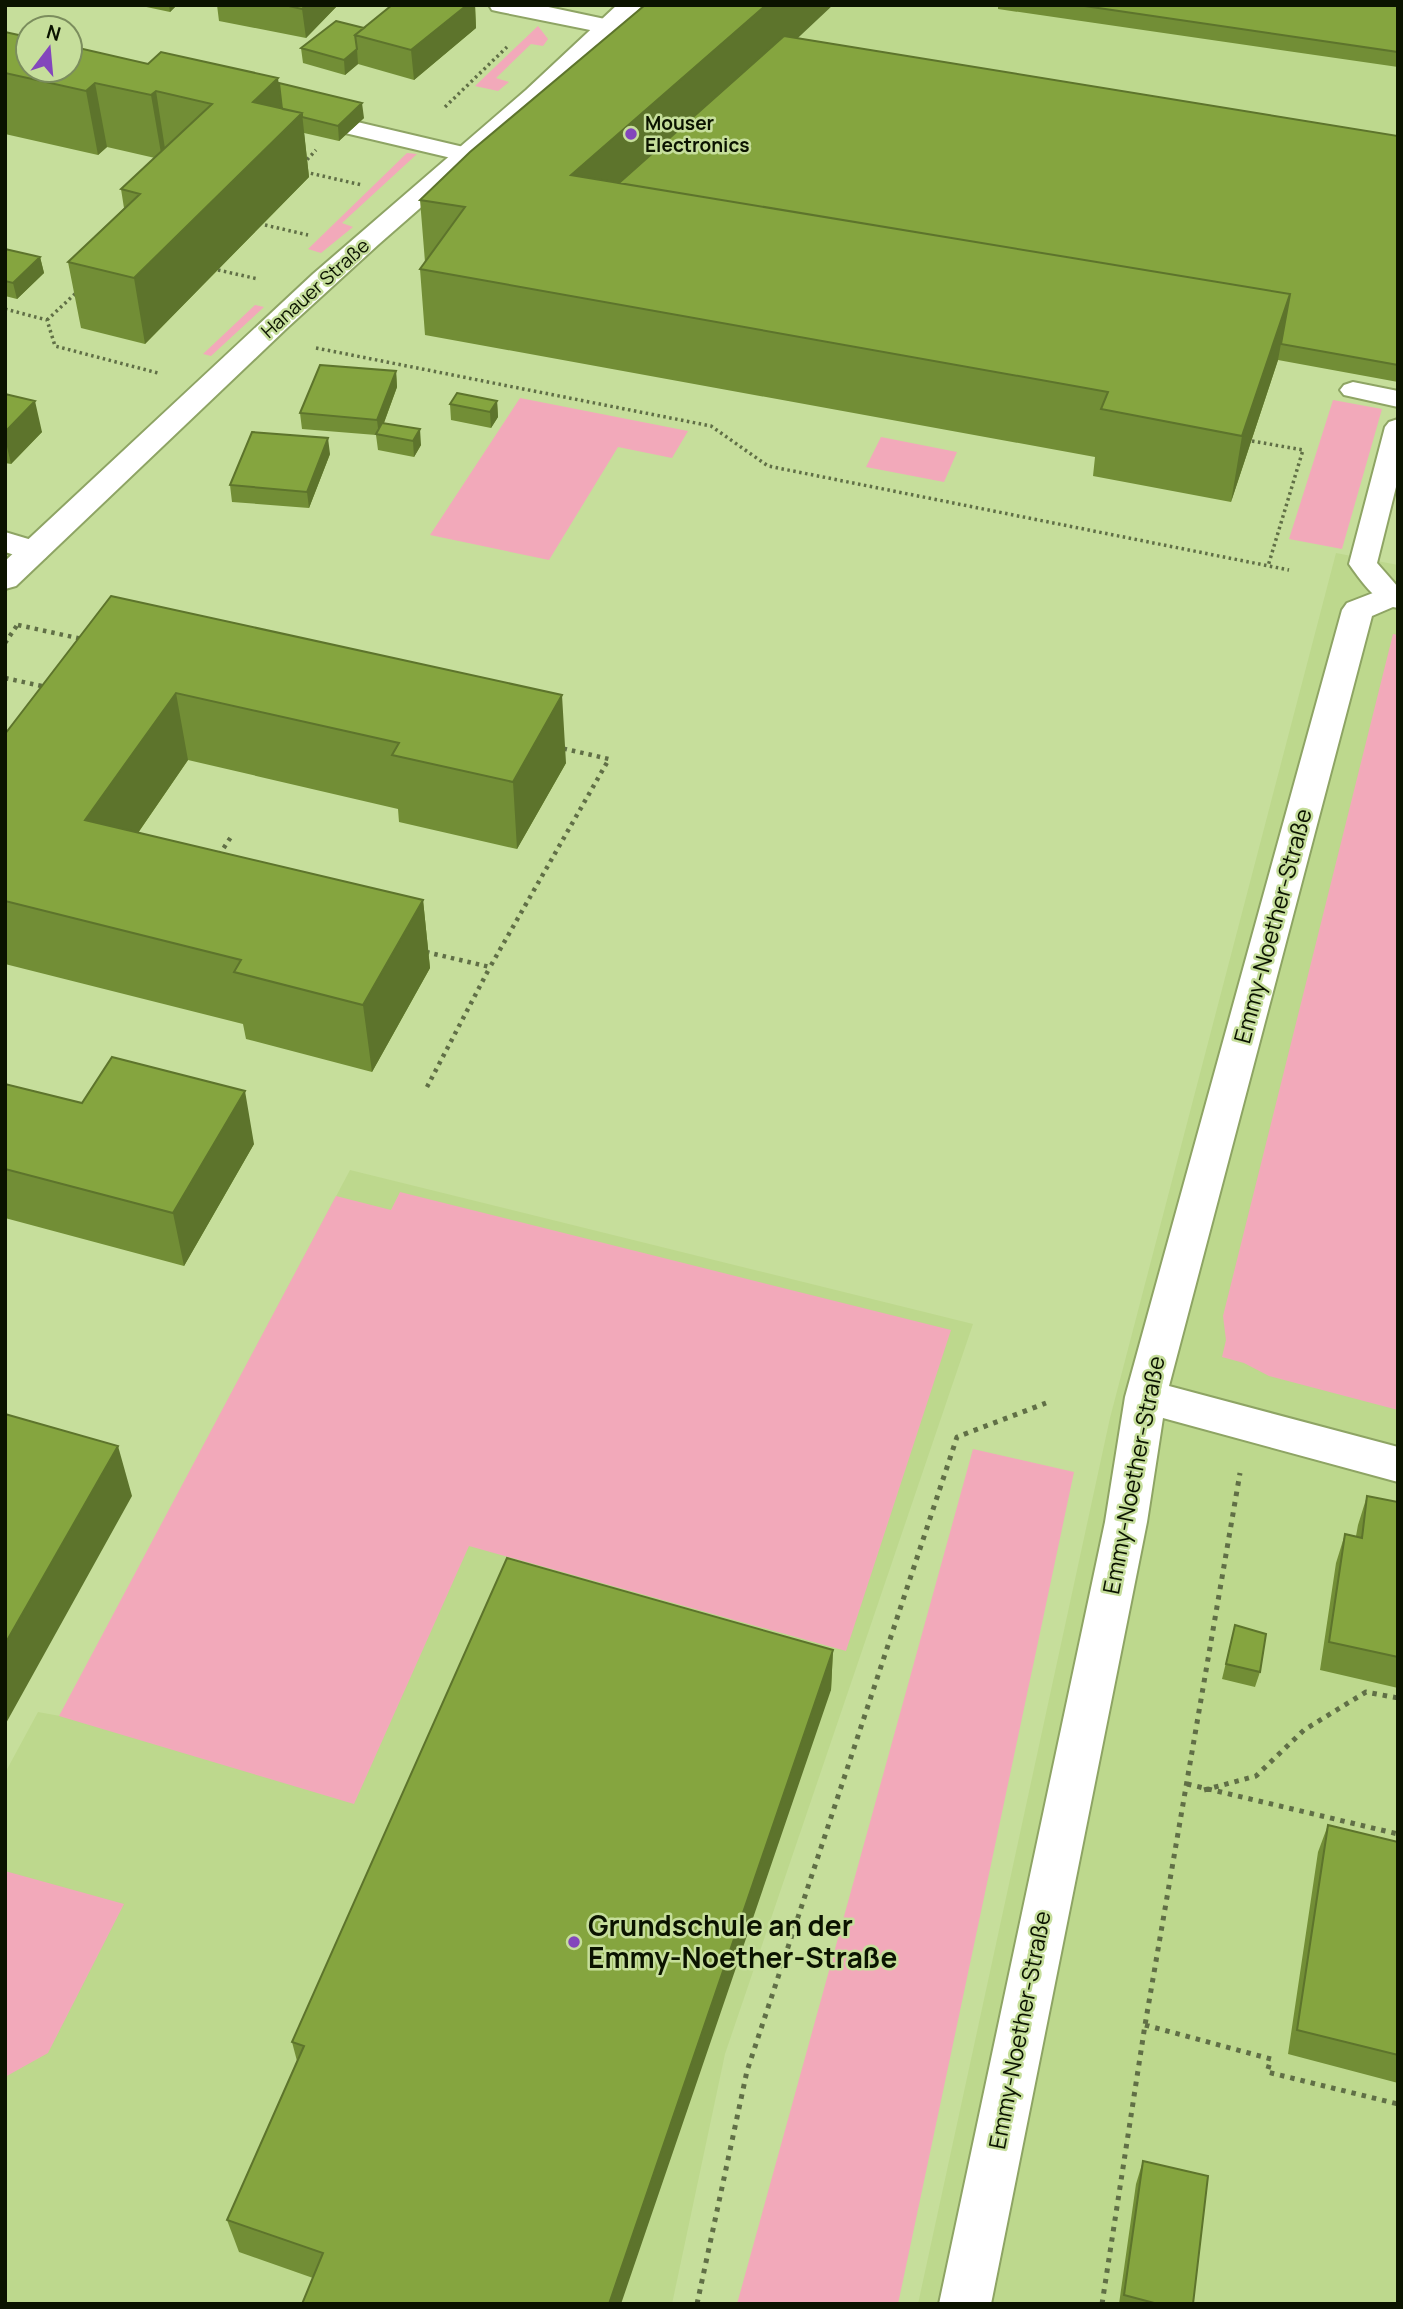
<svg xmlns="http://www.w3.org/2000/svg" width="1403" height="2309" font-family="Manrope,sans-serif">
  <rect width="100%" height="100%" fill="#c6de9b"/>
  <path fill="#bdd88d" d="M 833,5 L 1398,5 L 1398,382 L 784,51 Z
    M 1336,553 L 1398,565 L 1398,2304 L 918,2304 L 1110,1418 Z
    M 350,1170 L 973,1324 L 725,2054 L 672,2304 L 5,2304 L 5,1773 L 38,1712 L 60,1716 Z"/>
  <path fill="#f2a9ba" d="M 538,26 L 548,39 L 543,46 L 531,44 L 496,78 L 509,82 L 498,91 L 475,86 Z
    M 407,153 L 417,154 L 342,223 L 353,227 L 321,253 L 308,249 Z
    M 255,305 L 264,307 L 211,356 L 203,354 Z
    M 520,398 L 688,431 L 672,458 L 618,447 L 549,560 L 430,535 Z
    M 1333,400 L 1382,409 L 1342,549 L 1289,539 Z
    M 881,437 L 957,452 L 944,482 L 866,467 Z
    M 1393,634 L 1398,635 L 1398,1410 L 1269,1376 L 1244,1363 L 1222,1357 L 1226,1340 L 1223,1316 Z
    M 400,1192 L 951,1330 L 846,1651 L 469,1546 L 354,1804 L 59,1716 L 336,1196 L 391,1210 Z
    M 973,1449 L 1074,1472 L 898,2304 L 737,2304 Z
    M 5,1871 L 124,1904 L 48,2053 L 5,2077 Z"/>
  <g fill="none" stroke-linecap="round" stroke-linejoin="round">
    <defs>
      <path id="lane" d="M 353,121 L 472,149 L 475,154 L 472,159 L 464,161 L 345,133 L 342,128 L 345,123 Z
        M 1353,382 L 1398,391 L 1398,407 L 1344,395 L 1340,390 L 1344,385 Z
        M 1398,419 L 1398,479 L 1377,563 L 1398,587 L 1398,603 C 1378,608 1360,579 1349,564 L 1385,427 L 1389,422 Z"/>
      <path id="street" d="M 489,5 L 539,5 L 619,22 L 622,27 L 619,32 L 610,34 L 501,12 L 492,10 Z
        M 5,532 L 45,544 L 50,551 L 45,558 L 34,561 L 5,552 Z
        M 1391,586 L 1398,588 L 1398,608 L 1393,607 L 1372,616 L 1169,1386 L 1398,1447 L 1398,1482 L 1163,1418 L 1147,1522 L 991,2304 L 939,2304 L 1105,1522 L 1125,1397 L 1342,610 L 1347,603 Z"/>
      <path id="secondary" d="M 617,5 L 643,5 L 577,71 L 379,244 L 287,328 L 16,586 L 5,589 L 5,561 L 313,274 L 526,90 Z"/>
    </defs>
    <use href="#lane" stroke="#8ea464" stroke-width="4"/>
    <use href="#street" stroke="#8ea464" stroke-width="4"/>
    <use href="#secondary" stroke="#8ea464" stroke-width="4"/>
    <path stroke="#606f46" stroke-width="3.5" stroke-dasharray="2.5 3.5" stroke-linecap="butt" d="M 445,107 L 507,47
      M 303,164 L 316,150
      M 305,172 L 362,185
      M 265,225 L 308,235
      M 218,270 L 258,279
      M 5,309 L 47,320 L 55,346 L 158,373
      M 47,320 L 77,292
      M 316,348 L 711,426 L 768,466 L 1289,570
      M 1252,441 L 1303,450 L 1268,566"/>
    <path stroke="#606f46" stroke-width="4.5" stroke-dasharray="3.5 5" stroke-linecap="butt" d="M 18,625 L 82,639
      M 5,643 L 18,624
      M 5,678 L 46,687
      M 219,855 L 231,837
      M 426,952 L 490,967 L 609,759 L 561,748
      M 427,1087 L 490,967"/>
    <path stroke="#606f46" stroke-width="5" stroke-dasharray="4.5 6" stroke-linecap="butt" d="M 1187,1784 L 1398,1834
      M 1204,1790 L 1256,1776 L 1304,1730 L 1366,1692 L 1398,1698
      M 1145,2025 L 1271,2059 L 1267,2072 L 1398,2104
      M 697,2304 L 747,2071 L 957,1437 L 1046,1403
      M 1102,2304 L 1145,2025 L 1240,1473"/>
    <use href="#lane" fill="#fff" fill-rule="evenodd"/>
    <use href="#street" fill="#fff" fill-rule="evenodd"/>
    <use href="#secondary" fill="#fff" fill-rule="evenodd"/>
  </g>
  <path fill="#728e36" d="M 137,5 L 177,5 L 170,12 Z
    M 217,5 L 338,5 L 306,38 L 219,21 Z
    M 392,5 L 475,5 L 476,28 L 414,80 L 358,64 L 345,75 L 303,63 L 301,48 L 364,28 Z
    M 998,5 L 1398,5 L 1398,67 L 998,9 Z
    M 5,32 L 148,64 L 279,83 L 364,118 L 339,141 L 304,133 L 309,177 L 145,344 L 81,328 L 68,262 L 124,208 L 121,189 L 155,158 L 107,147 L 98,155 L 5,134 Z
    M 798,38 L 1398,136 L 1398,382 L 1278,360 L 1231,502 L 1093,476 L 1095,457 L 425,335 L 420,269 L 425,262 L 420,200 Z
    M 5,249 L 40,257 L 44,273 L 17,299 L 5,296 Z
    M 396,371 L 397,387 L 384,423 L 421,445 L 414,457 L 378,450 L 376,435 L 302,429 L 300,413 Z
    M 5,394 L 42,432 L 11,464 L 5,463 Z
    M 497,401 L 498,417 L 491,428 L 451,420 L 450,404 Z
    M 330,454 L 309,508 L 232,502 L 230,485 Z
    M 111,596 L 566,763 L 517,849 L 399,822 L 398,809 L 188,760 L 138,833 L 423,900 L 430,968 L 372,1072 L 246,1039 L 243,1024 L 5,964 L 5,734 Z
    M 5,1084 L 82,1103 L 254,1144 L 184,1266 L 5,1218 Z
    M 1367,1496 L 1398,1502 L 1398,1688 L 1320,1670 L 1336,1563 L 1345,1534 L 1356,1536 L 1358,1525 Z
    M 1235,1625 L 1260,1672 L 1255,1687 L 1222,1679 Z
    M 833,1650 L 831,1690 L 313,2278 L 239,2252 L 227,2220 L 297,2061 L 292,2042 Z
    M 1328,1825 L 1398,1842 L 1398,2083 L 1288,2054 L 1318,1852 Z
    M 1143,2161 L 1193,2304 L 1119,2304 L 1136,2184 Z"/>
  <path fill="#5d742c" d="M 169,5 L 177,5 L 170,12 Z
    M 306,5 L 338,5 L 306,38 L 302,9 Z
    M 467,5 L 475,5 L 476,28 L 414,80 L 411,50 Z
    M 766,5 L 833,5 L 784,51 L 588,227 L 571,175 Z
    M 357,49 L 358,64 L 345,75 L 344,60 Z
    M 278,78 L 284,130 L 302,113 L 309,177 L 145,344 L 134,278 L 253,102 Z
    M 95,83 L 107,147 L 98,155 L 86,91 Z
    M 156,91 L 166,155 L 162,159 L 151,95 Z
    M 362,103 L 364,118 L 339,141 L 338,126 Z
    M 40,257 L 44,273 L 17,299 L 13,283 Z
    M 1290,294 L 1278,360 L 1231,502 L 1242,436 Z
    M 396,371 L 397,387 L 379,436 L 377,420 Z
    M 35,401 L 42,432 L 11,464 L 5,438 L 5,432 Z
    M 497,401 L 498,417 L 491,428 L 490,412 Z
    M 420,429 L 421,445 L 414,457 L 413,441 Z
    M 328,438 L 330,454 L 309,508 L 307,492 Z
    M 176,693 L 188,760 L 100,888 L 85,820 Z
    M 562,695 L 566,763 L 517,849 L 513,782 Z
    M 423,900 L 430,968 L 372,1072 L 363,1005 Z
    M 245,1091 L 254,1144 L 184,1266 L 173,1213 Z
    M 118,1446 L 132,1496 L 5,1725 L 5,1644 Z
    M 833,1650 L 831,1690 L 621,2304 L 609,2304 Z"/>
  <path fill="#85a53f" stroke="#5d742c" stroke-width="2" d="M 284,5 L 306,5 L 302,9 Z
    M 392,5 L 467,5 L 411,50 L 355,35 Z
    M 645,5 L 766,5 L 571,175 L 1290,294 L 1242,436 L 1101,409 L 1108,392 L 420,269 L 465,207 L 420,200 L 470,152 Z
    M 1078,5 L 1398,5 L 1398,52 Z
    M 336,21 L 364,28 L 355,35 L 357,49 L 344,60 L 301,48 Z
    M 5,32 L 28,37 L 28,70 L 70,70 L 70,46 L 148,64 L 161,52 L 278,78 L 253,102 L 302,113 L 134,278 L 68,262 L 140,194 L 121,189 L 212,104 L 156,91 L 151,95 L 95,83 L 86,91 L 5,73 Z
    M 784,36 L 1398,136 L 1398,365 L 1281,344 L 1290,294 L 619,183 Z
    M 279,83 L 362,103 L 338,126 L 302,117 L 302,113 L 282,109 Z
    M 5,249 L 40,257 L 13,283 L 5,281 Z
    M 320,365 L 396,371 L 377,420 L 300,413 Z
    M 457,393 L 497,401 L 490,412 L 450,404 Z
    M 5,394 L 35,401 L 5,432 Z
    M 382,423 L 420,429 L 413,441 L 376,434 Z
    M 252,432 L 328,438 L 307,492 L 230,485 Z
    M 111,596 L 562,695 L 513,782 L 392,755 L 399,743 L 176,693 L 85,820 L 423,900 L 363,1005 L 234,972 L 241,960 L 5,901 L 5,734 Z
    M 112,1057 L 245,1091 L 173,1213 L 5,1169 L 5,1084 L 82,1103 Z
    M 5,1414 L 118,1446 L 5,1644 Z
    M 1367,1496 L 1398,1502 L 1398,1657 L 1329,1642 L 1345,1534 L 1362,1538 Z
    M 507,1558 L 833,1650 L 609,2304 L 302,2304 L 323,2253 L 227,2220 L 304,2046 L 292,2042 Z
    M 1235,1625 L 1266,1634 L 1260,1672 L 1226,1664 Z
    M 1328,1825 L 1398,1842 L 1398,2055 L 1297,2030 Z
    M 1143,2161 L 1208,2176 L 1193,2304 L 1158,2304 L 1124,2295 Z"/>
  <g fill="#8346bc" stroke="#c6de9b" stroke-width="2.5">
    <circle cx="631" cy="134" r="7"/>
    <circle cx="574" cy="1942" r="7"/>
  </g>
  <g text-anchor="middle" stroke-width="5" stroke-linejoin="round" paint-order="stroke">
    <g font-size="19" font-weight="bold" fill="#0b1300" stroke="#c6de9b" text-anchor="start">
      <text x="645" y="130">Mouser<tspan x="645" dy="22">Electronics</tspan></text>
    </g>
    <g font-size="19" fill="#0b1300" stroke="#c6de9b">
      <text transform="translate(315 288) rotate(-42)" y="7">Hanauer Straße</text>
    </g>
    <g font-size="23" fill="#0b1300" stroke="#c6de9b">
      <text transform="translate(1273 926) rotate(-75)" y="8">Emmy-Noether-Straße</text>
      <text transform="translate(1134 1475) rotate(-79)" y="8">Emmy-Noether-Straße</text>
      <text transform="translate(1020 2030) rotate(-79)" y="8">Emmy-Noether-Straße</text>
    </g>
    <g font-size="28" font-weight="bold" fill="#0b1300" stroke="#c6de9b" text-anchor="start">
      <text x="588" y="1936">Grundschule an der<tspan x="588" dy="32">Emmy-Noether-Straße</tspan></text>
    </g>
  </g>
  <rect width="1403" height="2309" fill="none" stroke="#0b1300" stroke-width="14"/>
  <g transform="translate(49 49) rotate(16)"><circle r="33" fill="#c6de9b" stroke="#7b8d5d" stroke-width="2"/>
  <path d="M0-5L12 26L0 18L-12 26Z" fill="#8346bc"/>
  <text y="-10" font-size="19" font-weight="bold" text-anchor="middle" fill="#0b1300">N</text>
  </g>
</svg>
